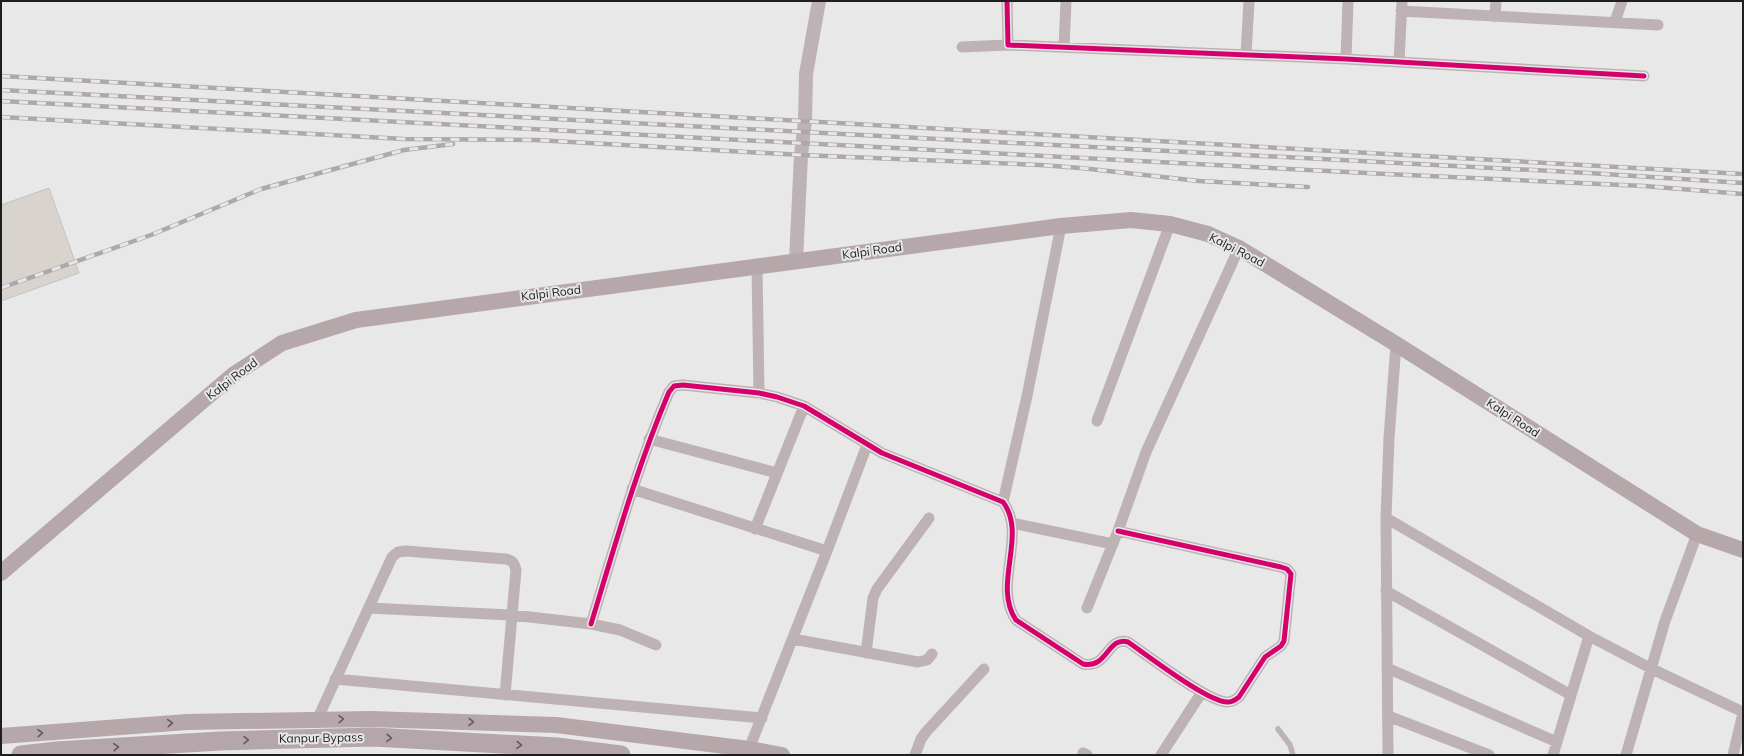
<svg xmlns="http://www.w3.org/2000/svg" width="1744" height="756" font-family="Mulish,sans-serif">
  <rect width="100%" height="100%" fill="#e8e8e8"/>
  <path fill="#d8d3cc" stroke="#c3c3c3" d="M 49,188 L 79,273 L 1,301 L 1,205 Z"/>
  <g fill="none" stroke-linecap="round" stroke-linejoin="round">
    <path stroke="#beb2b4" stroke-width="5.5" d="M 1278,729 L 1290,745 L 1293,755"/>
    <path stroke="#beb2b4" stroke-width="11" d="M 1007,1 L 1008,45 L 1346,59 L 1644,76
      M 1401,11 L 1658,25
      M 1495,17 L 1496,1
      M 1615,22 L 1622,1
      M 962,47 L 1008,45
      M 1064,47 L 1066,1
      M 1246,55 L 1249,1
      M 1346,59 L 1348,1
      M 1399,62 L 1402,1
      M 757,266 L 759,393
      M 1097,421 L 1170,224
      M 649,439 L 777,473
      M 632,489 L 827,551
      M 1003,502 L 1027,396 L 1061,226
      M 1386,518 L 1589,636 L 1652,669 L 1743,712
      M 1012,523 L 1113,544
      M 755,529 L 804,406
      M 1386,591 L 1571,695
      M 369,608 L 512,615 L 591,624 L 620,630 L 656,645
      M 1087,608 L 1118,531 L 1146,452 L 1239,248
      M 591,624 C 615,545 637,467 669,392 L 674,386 L 683,385 L 759,393 L 777,397 L 804,406 L 882,453 L 1003,502 C 1028,535 992,585 1016,620 L 1083,664 C 1108,669 1107,636 1128,642 C 1147,655 1209,703 1228,702 C 1233,702 1236,699 1239,697 L 1265,657 L 1281,646 L 1284,641 L 1291,574 L 1287,569 L 1281,567 L 1118,531
      M 793,639 L 918,662 L 927,660 L 932,654
      M 866,653 L 873,598 L 877,589 L 929,518
      M 1387,668 L 1557,742
      M 335,679 L 762,718
      M 1388,716 L 1489,755
      M 317,720 L 392,557 L 398,552 L 406,551 L 505,559 C 513,560 514,563 516,570 L 505,695
      M 749,749 L 827,551 L 867,445
      M 1083,753 L 1087,755
      M 915,755 L 921,739 L 926,732 L 984,669
      M 1161,755 L 1202,692
      M 1388,755 L 1386,518 L 1389,438 L 1396,344
      M 1553,755 L 1589,636
      M 1626,755 L 1665,621 L 1697,534
      M 1733,755 L 1743,713"/>
    <path stroke="#beb2b4" stroke-width="14" d="M 796,261 L 801,155 L 805,121 L 806,74 L 819,1"/>
    <path stroke="#b5a7aa" stroke-width="16" d="M 1,573 L 233,375 L 282,343 L 356,320 L 1061,226 L 1131,220 L 1170,224 L 1208,234 L 1239,248 L 1396,344 L 1697,534 L 1743,550
      M 1,736 L 187,722 L 370,719 L 556,725 L 749,749 L 782,755"/>
    <path stroke="#b4a6aa" stroke-width="19" d="M 21,755 L 57,751 L 220,741 L 373,737 L 557,747 L 621,755"/>
    <defs>
      <path id="rail" d="M 1,76 L 1743,174
        M 1,90 L 1589,173 L 1743,183
        M 1,101 L 1386,174 L 1644,186 L 1743,194
        M 1,117 L 404,139 L 536,140 L 801,155 L 1040,165 L 1081,168 L 1199,181 L 1308,187
        M 1,288 L 151,235 L 261,189 L 404,150 L 453,144"/>
    </defs>
    <use href="#rail" stroke="#aea8ab" stroke-width="4.5"/>
    <use href="#rail" stroke="#e7e7e9" stroke-width="3" stroke-dasharray="9" stroke-linecap="butt"/>
    <defs>
      <path id="cycleway" d="M 1007,1 L 1008,45 L 1346,59 L 1644,76
        M 591,624 C 615,545 637,467 669,392 L 674,386 L 683,385 L 759,393 L 777,397 L 804,406 L 882,453 L 1003,502 C 1028,535 992,585 1016,620 L 1083,664 C 1108,669 1107,636 1128,642 C 1147,655 1209,703 1228,702 C 1233,702 1236,699 1239,697 L 1265,657 L 1281,646 L 1284,641 L 1291,574 L 1287,569 L 1281,567 L 1118,531"/>
    </defs>
    <use href="#cycleway" stroke="#e7e7e9" stroke-width="8"/>
    <use href="#cycleway" stroke="#d6006c" stroke-width="5"/>
  </g>
  <defs><path id="oneway-chevron" d="M-2-3.5L2.5 0L-2 3.5" fill="none" stroke-width="1.6" stroke-linecap="round" stroke-linejoin="round"/></defs>
  <g stroke="#615c5d">
    <use href="#oneway-chevron" transform="translate(341 719) rotate(-1)"/>
    <use href="#oneway-chevron" transform="translate(471 722) rotate(2)"/>
    <use href="#oneway-chevron" transform="translate(170 723) rotate(-4)"/>
    <use href="#oneway-chevron" transform="translate(40 733) rotate(-4)"/>
  </g>
  <g stroke="#615b5d">
    <use href="#oneway-chevron" transform="translate(389 738) rotate(3)"/>
    <use href="#oneway-chevron" transform="translate(246 740) rotate(-1)"/>
    <use href="#oneway-chevron" transform="translate(519 745) rotate(3)"/>
    <use href="#oneway-chevron" transform="translate(116 747) rotate(-4)"/>
  </g>
  <g text-anchor="middle" stroke-width="4" stroke-linejoin="round" paint-order="stroke">
    <g font-size="12" fill="#1d1e1e" stroke="#e7e7e9">
      <text transform="translate(1237 250) rotate(27)" y="4">Kalpi Road</text>
      <text transform="translate(872 251) rotate(-8)" y="4">Kalpi Road</text>
      <text transform="translate(551 293) rotate(-7)" y="4">Kalpi Road</text>
      <text transform="translate(232 379) rotate(-37)" y="4">Kalpi Road</text>
      <text transform="translate(1513 418) rotate(33)" y="4">Kalpi Road</text>
      <text transform="translate(321 738) rotate(-1)" y="4">Kanpur Bypass</text>
    </g>
  </g>
  <rect width="1744" height="756" fill="none" stroke="#1d1e1e" stroke-width="4"/>
</svg>
